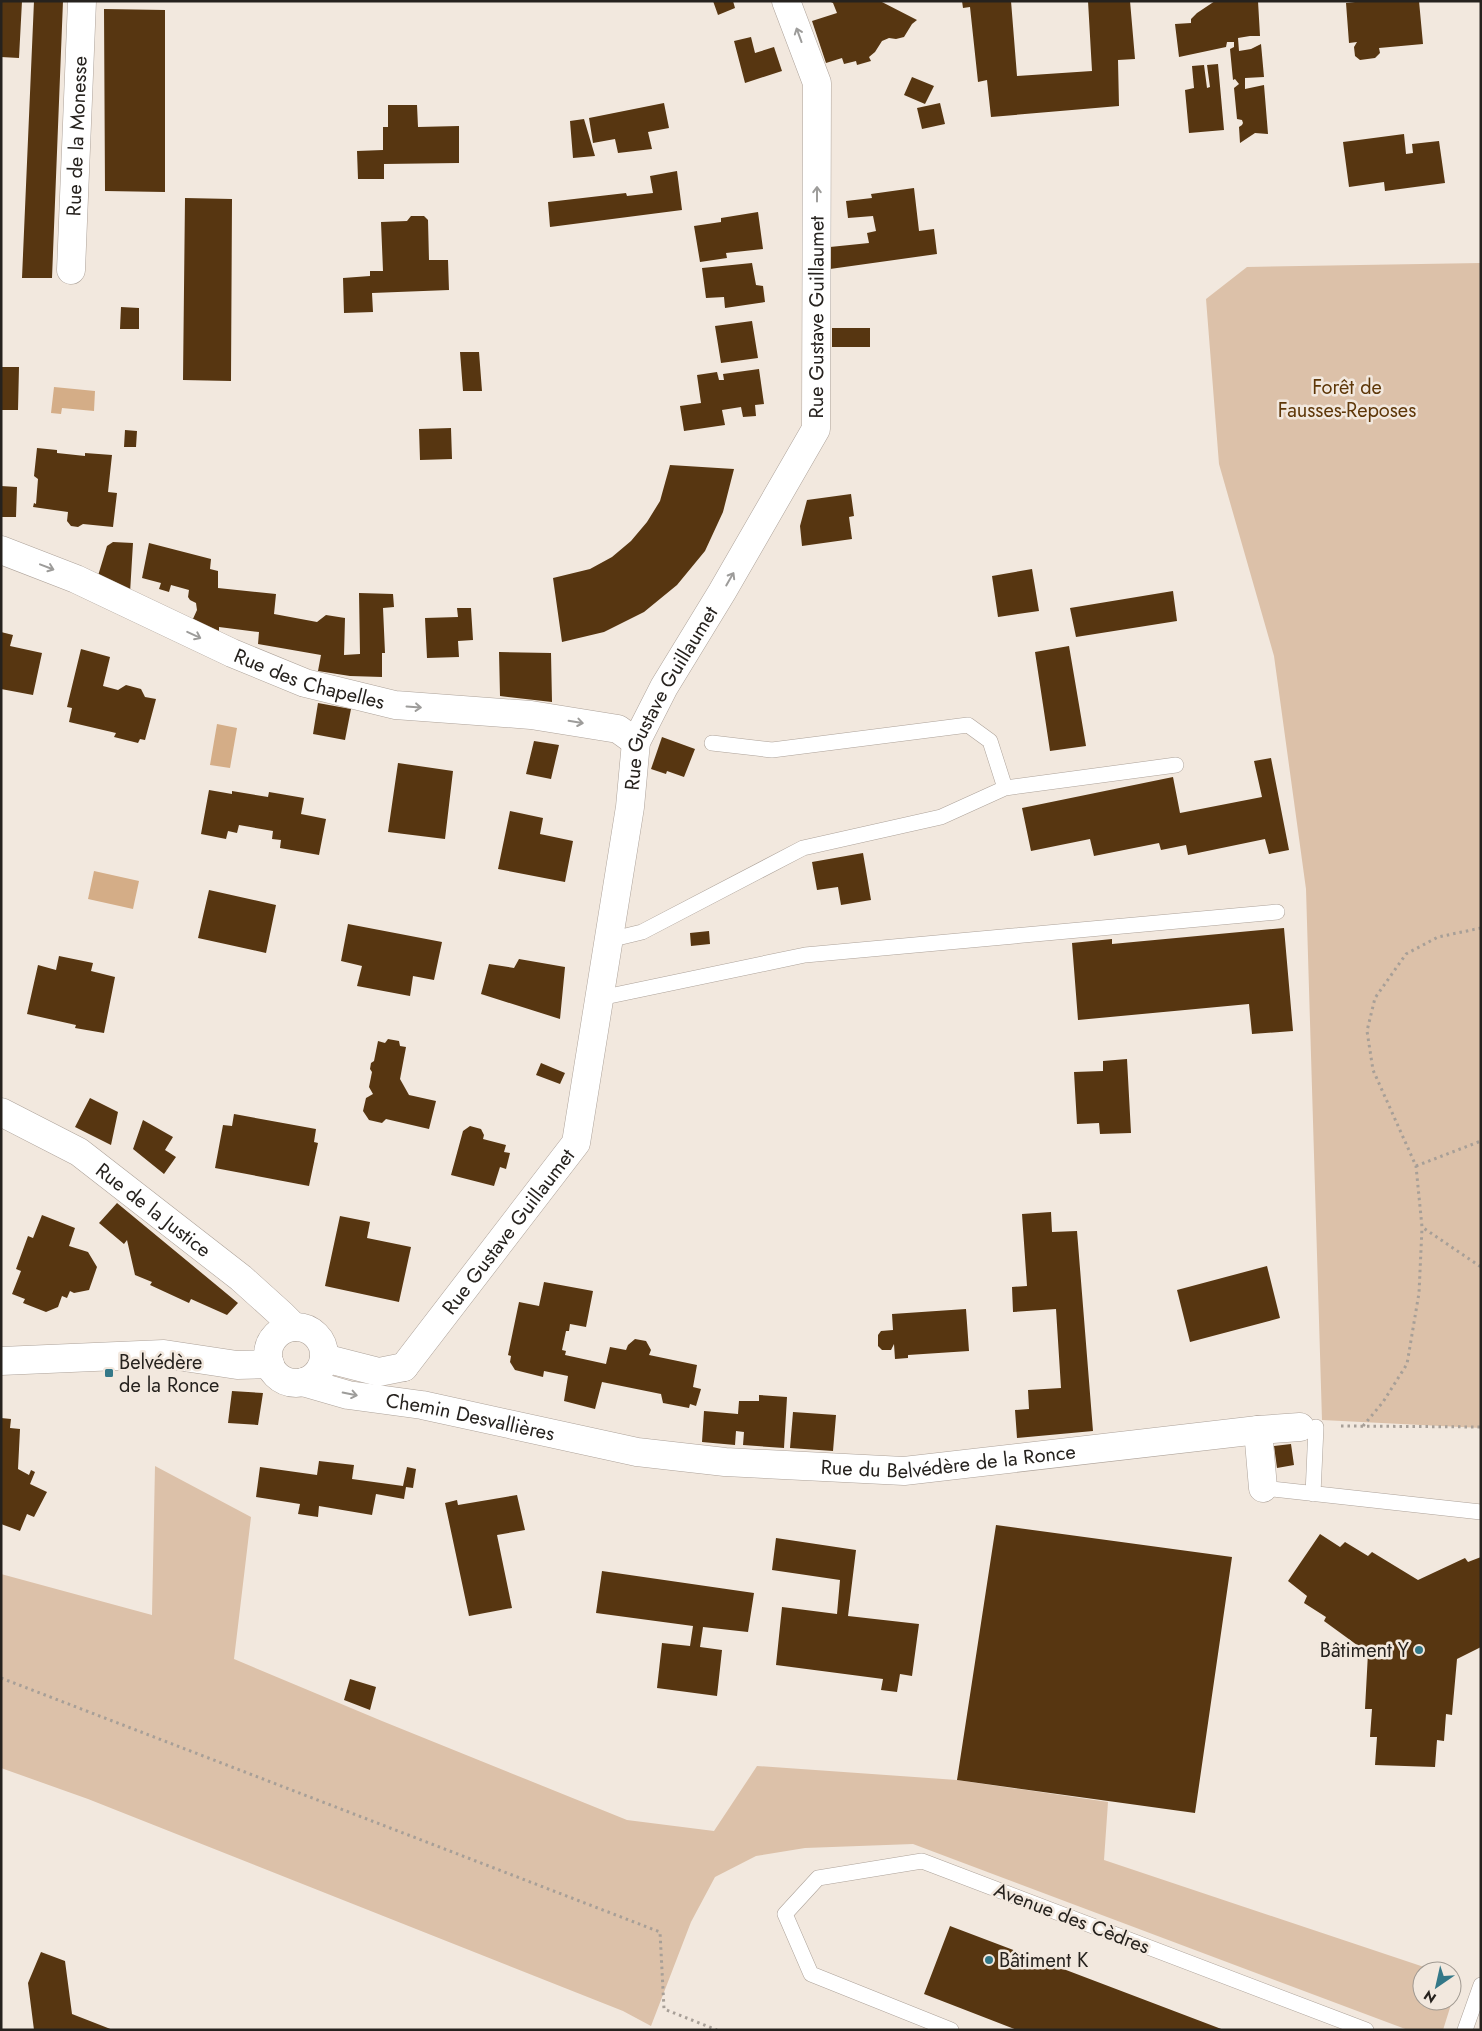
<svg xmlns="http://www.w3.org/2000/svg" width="1482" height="2031" font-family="Jost,sans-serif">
  <rect width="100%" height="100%" fill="#f2e8de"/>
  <path fill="#dcc1a9" d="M 1481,263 L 1481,1428 L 1322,1420 L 1306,889 L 1274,656 L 1219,464 L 1206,299 L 1247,267 Z
    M 155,1466 L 251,1517 L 234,1659 L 382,1721 L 627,1820 L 714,1831 L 757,1766 L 957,1780 L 1108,1802 L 1104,1860 L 1436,1971 L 1422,1971 L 1422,2001 L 1452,2001 L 1452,1976 L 1459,1979 L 1443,2030 L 1408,2030 L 913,1844 L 805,1848 L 756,1856 L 715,1877 L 691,1922 L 651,2026 L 623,2011 L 88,1799 L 1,1768 L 1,1574 L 152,1615 Z"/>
  <path fill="#d4ad87" d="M 54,387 L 95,391 L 94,411 L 62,408 L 61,414 L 51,413 Z
    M 217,724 L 237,728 L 230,768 L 210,765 Z
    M 94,871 L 139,881 L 133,909 L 88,899 Z"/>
  <path fill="#573611" d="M 1,1 L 22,1 L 19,58 L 1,57 Z
    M 34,1 L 63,1 L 52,278 L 22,278 Z
    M 713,1 L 733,1 L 735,8 L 718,15 Z
    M 829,1 L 880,1 L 917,20 L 912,24 L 904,37 L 896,39 L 889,38 L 882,41 L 875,52 L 869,57 L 871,61 L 857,65 L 856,61 L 844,64 L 842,58 L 826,63 L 812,21 L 837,13 L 833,3 Z
    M 962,1 L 1011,1 L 1017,76 L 1092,71 L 1088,1 L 1130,1 L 1135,59 L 1118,60 L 1119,106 L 991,117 L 987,80 L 978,82 L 970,7 L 963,8 Z
    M 1215,1 L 1258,1 L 1260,36 L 1250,36 L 1238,38 L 1239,51 L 1251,49 L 1261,44 L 1264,77 L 1245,78 L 1245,89 L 1264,85 L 1268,134 L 1255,133 L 1240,143 L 1239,127 L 1242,125 L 1243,123 L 1242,120 L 1237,119 L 1234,88 L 1239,84 L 1235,79 L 1233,80 L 1230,49 L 1234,47 L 1234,42 L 1227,42 L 1226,47 L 1179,57 L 1175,24 L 1191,23 L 1191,19 L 1197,13 Z
    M 1364,1 L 1419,1 L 1423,44 L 1379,48 L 1380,53 L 1375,58 L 1360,60 L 1355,56 L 1354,47 L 1357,42 L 1349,43 L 1346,3 Z
    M 104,9 L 165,10 L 165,192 L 105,191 Z
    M 751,37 L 755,53 L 774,47 L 782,71 L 745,83 L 734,41 Z
    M 1218,64 L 1224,130 L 1189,133 L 1185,90 L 1194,88 L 1192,66 L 1204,65 L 1207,88 L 1210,87 L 1207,65 Z
    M 912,77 L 934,86 L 925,104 L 904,95 Z
    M 664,103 L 669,128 L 648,132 L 652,149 L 618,153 L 615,139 L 593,143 L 589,118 Z
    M 940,103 L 945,124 L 922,129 L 917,108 Z
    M 388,105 L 417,105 L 418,127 L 459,126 L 459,163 L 384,164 L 384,179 L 358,179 L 357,151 L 383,150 L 383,127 L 388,127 Z
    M 584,119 L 595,156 L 573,158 L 570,121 Z
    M 1404,134 L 1406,154 L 1413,153 L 1412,144 L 1439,141 L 1445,183 L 1385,191 L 1384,182 L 1349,187 L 1343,142 Z
    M 677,171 L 682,210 L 550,227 L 548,202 L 626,193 L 627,196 L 653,193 L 650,176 Z
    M 914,188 L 919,231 L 934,229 L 937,254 L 830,269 L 830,247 L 869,243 L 867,233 L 876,231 L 873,216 L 848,218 L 846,201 L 872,198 L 871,194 Z
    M 185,198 L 232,199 L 231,381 L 183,380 Z
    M 758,212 L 763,249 L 726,253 L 727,258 L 700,262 L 694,226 L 721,222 L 721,218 Z
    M 411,216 L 424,216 L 428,220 L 429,260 L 448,260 L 449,290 L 372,293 L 373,312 L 344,313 L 343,278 L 370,276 L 370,271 L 383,271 L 381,222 L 407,221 Z
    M 752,263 L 756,285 L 763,286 L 765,302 L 725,308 L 724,297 L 706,298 L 702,268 Z
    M 121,307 L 139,308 L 139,329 L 120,329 Z
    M 752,321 L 758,358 L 721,363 L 715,326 Z
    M 832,328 L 870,328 L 870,347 L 832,347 Z
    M 460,352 L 479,352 L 482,391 L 463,391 Z
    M 1,367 L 19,367 L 18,410 L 1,410 Z
    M 759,369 L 764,404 L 755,405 L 756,416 L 743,417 L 741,407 L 722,410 L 725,425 L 684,431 L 680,406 L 701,403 L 697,375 L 717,372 L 719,380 L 724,380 L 723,374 Z
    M 451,428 L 452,459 L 420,460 L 419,429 Z
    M 125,430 L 137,431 L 136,447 L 124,447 Z
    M 37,448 L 57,450 L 57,453 L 85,456 L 85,453 L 112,455 L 108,492 L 117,493 L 113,527 L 83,524 L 78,527 L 71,526 L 67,521 L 68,512 L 33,507 L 34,503 L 36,504 L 38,479 L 34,476 Z
    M 670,465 L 734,469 L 723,512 L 705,551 L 677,585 L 644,612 L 604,632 L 562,642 L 553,578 L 590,569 L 612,557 L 631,541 L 647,522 L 660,501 Z
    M 1,486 L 17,487 L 16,517 L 1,517 Z
    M 851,494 L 854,516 L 849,517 L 852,539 L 802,546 L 800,526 L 807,500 Z
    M 113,542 L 133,543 L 130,593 L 97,579 L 107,546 Z
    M 149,543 L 211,559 L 210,569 L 218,571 L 218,588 L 276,594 L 274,614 L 317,622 L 326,615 L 345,618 L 344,655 L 360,654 L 359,593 L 393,594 L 394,607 L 383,608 L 385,653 L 382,653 L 382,677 L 350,676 L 318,671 L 321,655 L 258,644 L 259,632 L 219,627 L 219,633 L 192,621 L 197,610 L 196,603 L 190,600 L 188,597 L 189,590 L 171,585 L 169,592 L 159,589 L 161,583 L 142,578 Z
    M 1032,569 L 1039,611 L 998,617 L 992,576 Z
    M 1173,591 L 1177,621 L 1076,637 L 1070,608 Z
    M 457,608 L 471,608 L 473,640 L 458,641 L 459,657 L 427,658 L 425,618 L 458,617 Z
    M 1,632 L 13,635 L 10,646 L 42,653 L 33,695 L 1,689 Z
    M 1069,646 L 1086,746 L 1050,751 L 1035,652 Z
    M 81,649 L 110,657 L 103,686 L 118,690 L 126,685 L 141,689 L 145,697 L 156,699 L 145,740 L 140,739 L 138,743 L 114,737 L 116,733 L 69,722 L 72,708 L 67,707 Z
    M 499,652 L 551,653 L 552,702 L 500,696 Z
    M 318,703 L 351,709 L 345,740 L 313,734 Z
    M 662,737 L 695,749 L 684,777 L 667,771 L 666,774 L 651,769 Z
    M 534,741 L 559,745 L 551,779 L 526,774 Z
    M 1271,758 L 1289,850 L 1269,854 L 1265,839 L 1188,855 L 1186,845 L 1161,850 L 1159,843 L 1094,856 L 1090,839 L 1031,851 L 1022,808 L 1173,777 L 1180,813 L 1262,797 L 1254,761 Z
    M 398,763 L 453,771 L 445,839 L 388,832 Z
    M 209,790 L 232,794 L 232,791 L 268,797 L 269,792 L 304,798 L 301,814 L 326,819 L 319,855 L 280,848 L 281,840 L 272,839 L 273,831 L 239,825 L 237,833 L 228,831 L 226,839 L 201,834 Z
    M 510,811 L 543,818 L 540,834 L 573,841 L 565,882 L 498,869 Z
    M 863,853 L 871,900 L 841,905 L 838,887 L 817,890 L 812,862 Z
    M 209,890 L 276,905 L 266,953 L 198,938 Z
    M 348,924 L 442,942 L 434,980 L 413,976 L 410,996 L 357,986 L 362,966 L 341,961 Z
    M 1284,928 L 1293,1031 L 1252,1034 L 1249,1004 L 1078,1020 L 1072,943 L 1112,939 L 1112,944 Z
    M 709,931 L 710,944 L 691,946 L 690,933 Z
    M 59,956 L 93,963 L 91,971 L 115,977 L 104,1033 L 75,1028 L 76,1025 L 27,1014 L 38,965 L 56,970 Z
    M 519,959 L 565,967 L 560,1019 L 481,994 L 489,964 L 514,968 Z
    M 388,1039 L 399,1041 L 400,1046 L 406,1047 L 400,1079 L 409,1095 L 436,1101 L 429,1129 L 386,1119 L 382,1123 L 369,1120 L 363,1111 L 366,1098 L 373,1094 L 369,1087 L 372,1072 L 370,1069 L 371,1063 L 374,1061 L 378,1041 L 385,1043 Z
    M 1127,1059 L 1131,1133 L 1100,1134 L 1099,1123 L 1077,1124 L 1074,1072 L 1103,1071 L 1103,1061 Z
    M 541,1063 L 565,1073 L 560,1084 L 536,1075 Z
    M 90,1098 L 118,1112 L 111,1145 L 75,1127 Z
    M 234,1114 L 316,1129 L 314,1142 L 318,1143 L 309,1186 L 215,1168 L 223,1125 L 232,1126 Z
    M 143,1120 L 173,1137 L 165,1150 L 176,1157 L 164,1174 L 133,1149 Z
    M 470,1126 L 481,1129 L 484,1135 L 483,1139 L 506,1145 L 504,1152 L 510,1153 L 506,1169 L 500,1167 L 494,1186 L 451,1175 L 463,1131 Z
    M 117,1203 L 238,1303 L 227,1315 L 191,1299 L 189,1303 L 150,1285 L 152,1282 L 135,1275 L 127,1240 L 124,1244 L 99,1223 Z
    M 1051,1212 L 1052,1232 L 1077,1231 L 1093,1431 L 1017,1438 L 1015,1410 L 1029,1409 L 1028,1390 L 1061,1388 L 1056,1309 L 1013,1312 L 1012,1287 L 1027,1286 L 1022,1214 Z
    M 42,1215 L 75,1228 L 69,1246 L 88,1252 L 97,1267 L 89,1290 L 74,1293 L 70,1291 L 67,1298 L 62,1296 L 58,1307 L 46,1312 L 23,1303 L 25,1299 L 12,1294 L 21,1271 L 16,1269 L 28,1236 L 33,1238 Z
    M 340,1216 L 370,1222 L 367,1238 L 411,1247 L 399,1302 L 325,1286 Z
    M 1267,1266 L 1280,1318 L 1190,1342 L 1177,1290 Z
    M 544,1282 L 593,1291 L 586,1327 L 570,1324 L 569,1331 L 566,1331 L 562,1350 L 566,1351 L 565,1355 L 606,1364 L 610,1347 L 626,1350 L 628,1345 L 635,1339 L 646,1341 L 651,1350 L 649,1355 L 697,1365 L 693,1387 L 701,1389 L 696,1406 L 690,1404 L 689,1408 L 663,1403 L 661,1394 L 602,1382 L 595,1409 L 564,1401 L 568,1376 L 544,1371 L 543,1377 L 515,1370 L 510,1362 L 511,1356 L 508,1355 L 519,1302 L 539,1306 Z
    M 966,1309 L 969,1351 L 908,1355 L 908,1358 L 895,1359 L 894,1344 L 891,1350 L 882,1350 L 878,1346 L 878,1335 L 881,1331 L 893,1330 L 892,1314 Z
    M 232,1391 L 263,1393 L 258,1425 L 228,1423 Z
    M 759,1395 L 787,1397 L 784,1448 L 743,1445 L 744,1432 L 736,1431 L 735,1445 L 702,1442 L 704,1411 L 738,1414 L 739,1401 L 759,1401 Z
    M 793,1412 L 836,1415 L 833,1451 L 790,1448 Z
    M 1,1418 L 11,1419 L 10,1428 L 20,1429 L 18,1469 L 29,1475 L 31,1470 L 35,1472 L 30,1484 L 47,1492 L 34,1517 L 27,1514 L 20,1531 L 1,1524 Z
    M 1291,1444 L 1294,1465 L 1277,1468 L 1274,1446 Z
    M 319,1461 L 354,1465 L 352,1479 L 403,1486 L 407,1467 L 416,1469 L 413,1488 L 406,1487 L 404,1499 L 376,1494 L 372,1515 L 319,1506 L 318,1517 L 298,1514 L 300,1504 L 256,1497 L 260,1467 L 317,1475 Z
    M 517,1495 L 525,1530 L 497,1535 L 512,1608 L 469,1616 L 445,1503 L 457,1500 L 458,1505 Z
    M 996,1525 L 1232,1557 L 1195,1813 L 957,1780 Z
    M 1320,1534 L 1340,1547 L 1345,1542 L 1368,1556 L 1372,1552 L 1418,1580 L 1465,1558 L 1468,1562 L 1481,1557 L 1481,1647 L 1457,1659 L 1452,1715 L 1446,1714 L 1444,1741 L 1437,1740 L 1435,1767 L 1375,1765 L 1377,1737 L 1370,1737 L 1372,1709 L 1365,1709 L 1368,1653 L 1324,1621 L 1326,1617 L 1304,1603 L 1307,1596 L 1288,1581 Z
    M 776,1538 L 856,1550 L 848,1616 L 919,1624 L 912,1676 L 900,1674 L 897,1692 L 881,1690 L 883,1679 L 776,1665 L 782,1607 L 837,1614 L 840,1580 L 772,1570 Z
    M 602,1571 L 754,1593 L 748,1632 L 703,1627 L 700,1647 L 722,1650 L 717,1696 L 657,1688 L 662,1643 L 690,1646 L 693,1626 L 596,1613 Z
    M 350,1679 L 376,1687 L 370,1710 L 344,1700 Z
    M 950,1926 L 1224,2030 L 1017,2030 L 924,1994 Z
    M 41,1952 L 65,1961 L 72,2014 L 113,2030 L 34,2030 L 28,1983 Z"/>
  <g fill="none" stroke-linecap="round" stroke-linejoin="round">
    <defs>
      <path id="lane" d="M 712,743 L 772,750 L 968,725 L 990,741 L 1005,788
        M 609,940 L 642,932 L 803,848 L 941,817 L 1005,788 L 1176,765
        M 600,998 L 805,955 L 1277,912
        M 1263,1488 L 1481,1512
        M 1313,1494 L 1316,1427
        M 951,2030 L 811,1974 L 785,1914 L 818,1878 L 922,1861 L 1366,2030
        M 1465,2030 L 1481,1985"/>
      <g id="street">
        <path id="s1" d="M 71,270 L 82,1"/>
        <path id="s2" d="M 1,550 L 76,579 L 232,653 L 305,683 L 395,705 L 531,715 L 618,729 L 636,742"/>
        <path id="s3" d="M 1,1112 L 79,1152 L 241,1278 L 282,1315 L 294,1327"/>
        <circle cx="296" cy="1355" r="28"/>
        <path d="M 324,1358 L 379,1372 L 404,1367"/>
        <path d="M 1,1361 L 164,1354 L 237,1365 L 270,1364"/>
        <path id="s4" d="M 404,1367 L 576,1143 L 630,807 L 636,742 L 664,687 L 722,592 L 816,429 L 817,83 L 786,1"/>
        <path id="s5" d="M 303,1382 L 348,1395 L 422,1405 L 637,1452 L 725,1462 L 904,1471 L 1258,1430 L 1300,1427"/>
        <path d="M 1258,1430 L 1263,1488"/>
      </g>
    </defs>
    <use href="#lane" stroke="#ada299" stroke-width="16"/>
    <use href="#street" stroke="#ada299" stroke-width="29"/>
    <path stroke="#a79f97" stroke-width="3" stroke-dasharray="2.5 4" stroke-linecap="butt" d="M 1481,928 L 1438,937 L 1406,954 L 1375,998 L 1367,1031 L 1373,1070 L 1416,1166 L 1422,1227 L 1481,1267
      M 1416,1166 L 1481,1141
      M 1341,1426 L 1481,1427
      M 1363,1426 L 1383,1402 L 1407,1364 L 1419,1293 L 1422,1228
      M 1,1678 L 660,1932 L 664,2009 L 717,2030"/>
    <use href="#lane" stroke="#fff" stroke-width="15"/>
    <use href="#street" stroke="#fff" stroke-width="28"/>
  </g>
  <defs><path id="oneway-shaft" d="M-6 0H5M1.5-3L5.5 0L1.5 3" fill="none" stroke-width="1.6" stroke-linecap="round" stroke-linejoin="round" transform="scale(1.25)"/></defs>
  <g stroke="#9d9c9a">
    <use href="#oneway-shaft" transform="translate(799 35) rotate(-110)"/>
    <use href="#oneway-shaft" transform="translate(817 194) rotate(-90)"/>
    <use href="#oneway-shaft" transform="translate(47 567) rotate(21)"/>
    <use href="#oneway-shaft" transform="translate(730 579) rotate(-60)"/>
    <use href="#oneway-shaft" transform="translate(194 635) rotate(25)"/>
    <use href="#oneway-shaft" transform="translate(414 707) rotate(4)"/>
    <use href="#oneway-shaft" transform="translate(576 722) rotate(9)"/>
    <use href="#oneway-shaft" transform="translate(350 1394) rotate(11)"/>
  </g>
  <g fill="#347888" stroke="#f2e8de" stroke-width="2">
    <rect x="104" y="1368" width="10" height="10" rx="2.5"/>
    <circle cx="1419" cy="1650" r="5"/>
    <circle cx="989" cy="1960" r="5"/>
  </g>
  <g text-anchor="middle" stroke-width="5" stroke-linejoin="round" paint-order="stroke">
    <g font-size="20" fill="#26221e" stroke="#f2e8de">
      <text dy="7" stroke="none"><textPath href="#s1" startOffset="134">Rue de la Monesse</textPath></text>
      <text dy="7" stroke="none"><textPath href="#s4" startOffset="1161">Rue Gustave Guillaumet</textPath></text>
      <text dy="7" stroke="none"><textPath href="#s2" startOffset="335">Rue des Chapelles</textPath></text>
      <text dy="7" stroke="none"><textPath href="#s4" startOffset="741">Rue Gustave Guillaumet</textPath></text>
      <text dy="7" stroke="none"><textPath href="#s3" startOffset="182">Rue de la Justice</textPath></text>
      <text dy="7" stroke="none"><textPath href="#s4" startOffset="171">Rue Gustave Guillaumet</textPath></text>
      <text dy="7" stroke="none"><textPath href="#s5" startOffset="171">Chemin Desvallières</textPath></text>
      <text dy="7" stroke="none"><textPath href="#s5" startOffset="654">Rue du Belvédère de la Ronce</textPath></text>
      <text transform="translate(1072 1918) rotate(21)" y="7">Avenue des Cèdres</text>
    </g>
    <g font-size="20" fill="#5e3708" stroke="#f2e8de">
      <text x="1347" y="394">Forêt de<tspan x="1347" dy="23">Fausses-Reposes</tspan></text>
    </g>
    <g font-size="20" fill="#26221e" stroke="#f2e8de" text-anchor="start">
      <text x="119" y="1369">Belvédère<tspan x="119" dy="23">de la Ronce</tspan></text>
      <text x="1409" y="1657" text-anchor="end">Bâtiment Y</text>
      <text x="999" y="1967">Bâtiment K</text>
    </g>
  </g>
  <rect width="1482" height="2031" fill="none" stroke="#26221e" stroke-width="5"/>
  <g transform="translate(1437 1986) rotate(214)"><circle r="24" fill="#f2e8de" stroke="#a09991"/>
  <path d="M0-4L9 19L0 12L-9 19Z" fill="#347888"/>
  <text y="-8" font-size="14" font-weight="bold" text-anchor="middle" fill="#26221e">N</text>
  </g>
</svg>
